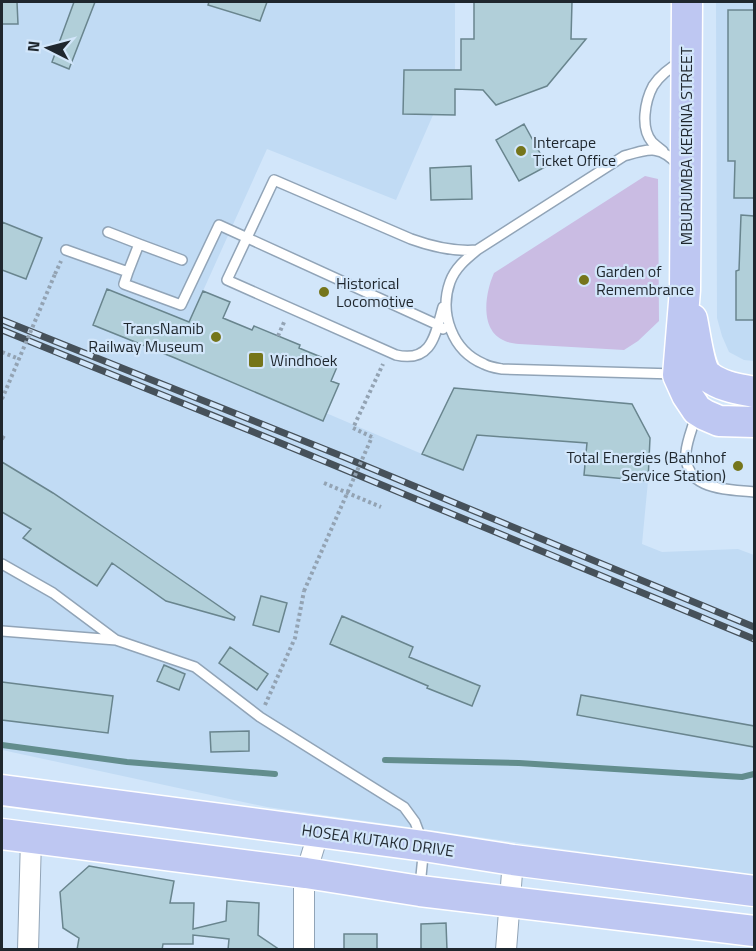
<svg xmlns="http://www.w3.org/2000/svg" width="756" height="951" font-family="'Titillium Web',sans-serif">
  <rect width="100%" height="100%" fill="#d2e6fa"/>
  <path fill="#c1dbf4" d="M 2,2 L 455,2 L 455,115 L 433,115 L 396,200 L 267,149 L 203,291 L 175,357 L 322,421 L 326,413 L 422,454 L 454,388 L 632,403 L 650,438 L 648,481 L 642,544 L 662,552 L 738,549 L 754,555 L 754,876 L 267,807 L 2,750 Z
    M 716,2 L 754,2 L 754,361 L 744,360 L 729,352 L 722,336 L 717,318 Z"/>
  <path fill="#cabce3" d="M 645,176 L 658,179 L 659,321 L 638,341 L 624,350 L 519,344 C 514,343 509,343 505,341 C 479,331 485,293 494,273 Z"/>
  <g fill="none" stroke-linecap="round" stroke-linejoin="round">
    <path stroke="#628d8d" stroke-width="6" d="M 2,745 L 127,762 L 275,774
      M 385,760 L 519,763 L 742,777 L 754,774"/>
  </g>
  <path fill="#b1cfd9" stroke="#69858e" stroke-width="1.5" d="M 2,2 L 17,2 L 18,24 L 2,24 Z
    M 74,2 L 95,2 L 69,69 L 52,62 Z
    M 209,2 L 267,2 L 260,21 L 208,5 Z
    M 474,2 L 572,2 L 571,39 L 586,39 L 547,86 L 496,105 L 483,90 L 455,89 L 455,115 L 403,114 L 404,70 L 461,70 L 461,39 L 474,39 Z
    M 728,10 L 754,10 L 754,198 L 734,198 L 735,161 L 728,161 Z
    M 524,124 L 547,166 L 519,181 L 496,140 Z
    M 471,166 L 472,199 L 431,200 L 430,168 Z
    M 741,215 L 754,216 L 754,320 L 736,320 L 736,271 L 739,270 Z
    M 2,222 L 42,238 L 26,279 L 2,270 Z
    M 107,289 L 189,322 L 203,291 L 230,302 L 223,318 L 252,330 L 254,326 L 300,345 L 299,348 L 321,357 L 320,360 L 337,367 L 331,381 L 339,384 L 323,421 L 175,358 L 93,325 Z
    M 454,388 L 632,404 L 650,438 L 648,481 L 584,475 L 587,443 L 477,435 L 463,470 L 422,454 Z
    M 2,462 L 53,493 L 126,542 L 235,617 L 234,620 L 166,601 L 112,563 L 97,586 L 23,538 L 31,529 L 2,512 Z
    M 261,596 L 287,603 L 279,632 L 253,625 Z
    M 342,616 L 413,647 L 409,657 L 480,686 L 472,706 L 427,688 L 428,686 L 330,644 Z
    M 230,647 L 268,674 L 257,690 L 219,663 Z
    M 164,665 L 185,674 L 179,690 L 157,681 Z
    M 2,682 L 113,696 L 108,733 L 2,720 Z
    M 581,695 L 754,726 L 754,747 L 577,715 Z
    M 249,731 L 249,751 L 211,752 L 210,732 Z
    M 89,866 L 174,881 L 170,903 L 194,903 L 193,929 L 226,921 L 227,901 L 259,903 L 258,935 L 280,950 L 228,950 L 229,939 L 193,935 L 193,944 L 163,944 L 162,950 L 77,950 L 79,938 L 63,928 L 60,892 Z
    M 446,923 L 447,950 L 421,950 L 421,924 Z
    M 344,934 L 377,934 L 377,950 L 344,950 Z"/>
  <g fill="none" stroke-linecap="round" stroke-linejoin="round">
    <defs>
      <path id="service" d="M 663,151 C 659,148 655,145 652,142 C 640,128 645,101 653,86 C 660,75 671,67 682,61
        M 108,232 L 139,244
        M 66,250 L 128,272 L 124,284 L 181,305 L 219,225 L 438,325 L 443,329
        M 128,272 L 139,244 L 182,260
        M 443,307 C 435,335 432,363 396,355 L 227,280 L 274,180 L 411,239 C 433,247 454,252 477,250
        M 675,374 L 502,369 C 496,368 489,367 484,364 C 452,351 439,313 450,282 C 455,268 466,259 477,250 L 624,156 C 648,149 660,144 679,166
        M 696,415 C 693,427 687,440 686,452 C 684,491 727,489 754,492
        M 2,564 L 53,593 L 116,640
        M 2,631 L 116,640 L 195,667 L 260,717 L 404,807 L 415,822 L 424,846 L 420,886"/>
      <path id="minor" d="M 28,950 L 31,838
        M 304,950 L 304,887 L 306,873 L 319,831
        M 506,950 L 513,860"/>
      <path id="primary" d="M 687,2 L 685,290 L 678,375 L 687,395 L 697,410 L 705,415 L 719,421 L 754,422
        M 692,319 C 695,332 699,370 709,377 C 722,387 740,389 754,392
        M 2,790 L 424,846 L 513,860 L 754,891
        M 2,834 L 306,873 L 420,891 L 754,931"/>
    </defs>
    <use href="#service" stroke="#91a4b7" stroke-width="12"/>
    <use href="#minor" stroke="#91a4b7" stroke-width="22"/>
    <use href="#primary" stroke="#fff" stroke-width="33"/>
    <path stroke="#93a3b3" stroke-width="4" stroke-dasharray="3 3" stroke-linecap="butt" d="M 55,274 L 61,261
      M 278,336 L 285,320
      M 2,352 L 19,359
      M 2,437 L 7,440
      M 372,437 L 353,428 L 383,364
      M 324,483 L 381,507
      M 265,705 L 295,638 L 304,591"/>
    <use href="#service" stroke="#fff" stroke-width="9"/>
    <use href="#minor" stroke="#fff" stroke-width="20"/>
    <use href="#primary" stroke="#bec7f2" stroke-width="30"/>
    <defs>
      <path id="rail" d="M 2,320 L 344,457 L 754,627
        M 2,330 L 278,442 L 754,639"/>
    </defs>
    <use href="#rail" stroke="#46515a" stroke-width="7"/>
    <use href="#rail" stroke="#d2e6fa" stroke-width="4.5" stroke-dasharray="14" stroke-linecap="butt"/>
    <path stroke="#93a3b3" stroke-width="4" stroke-dasharray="3 3" stroke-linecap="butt" d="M 2,399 L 55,274
      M 304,591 L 372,437"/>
  </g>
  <g fill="#75751b" stroke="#d2e6fa" stroke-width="2">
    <circle cx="521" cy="151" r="6"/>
    <circle cx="584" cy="280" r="6"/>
    <circle cx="324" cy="292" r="6"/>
    <circle cx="216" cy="337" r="6"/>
    <rect x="248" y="352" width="16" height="16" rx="3"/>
    <circle cx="738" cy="466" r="6"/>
  </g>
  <g text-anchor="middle" stroke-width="4.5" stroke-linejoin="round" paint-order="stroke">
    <g font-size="16" fill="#1f272e" stroke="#d2e6fa" text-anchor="start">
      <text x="533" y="148">Intercape<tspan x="533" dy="18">Ticket Office</tspan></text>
      <text x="596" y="277">Garden of<tspan x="596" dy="18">Remembrance</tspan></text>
      <text x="336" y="289">Historical<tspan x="336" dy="18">Locomotive</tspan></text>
      <text x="204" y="334" text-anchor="end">TransNamib<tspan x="204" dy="18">Railway Museum</tspan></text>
      <text x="270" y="366">Windhoek</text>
      <text x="726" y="463" text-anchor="end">Total Energies (Bahnhof<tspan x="726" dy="18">Service Station)</tspan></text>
    </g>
    <g font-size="16" fill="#1f272e" stroke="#d2e6fa">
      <text transform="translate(686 146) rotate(-90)" y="6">MBURUMBA KERINA STREET</text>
      <text transform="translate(378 840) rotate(8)" y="6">HOSEA KUTAKO DRIVE</text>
    </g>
  </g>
  <rect width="756" height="951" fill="none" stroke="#1f272e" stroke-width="6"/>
  <g transform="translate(48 48) rotate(276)" stroke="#d2e6fa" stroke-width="4.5" paint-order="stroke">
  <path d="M0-4.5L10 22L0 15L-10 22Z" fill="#1f272e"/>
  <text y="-9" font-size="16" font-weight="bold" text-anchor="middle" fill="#1f272e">N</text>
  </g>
</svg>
